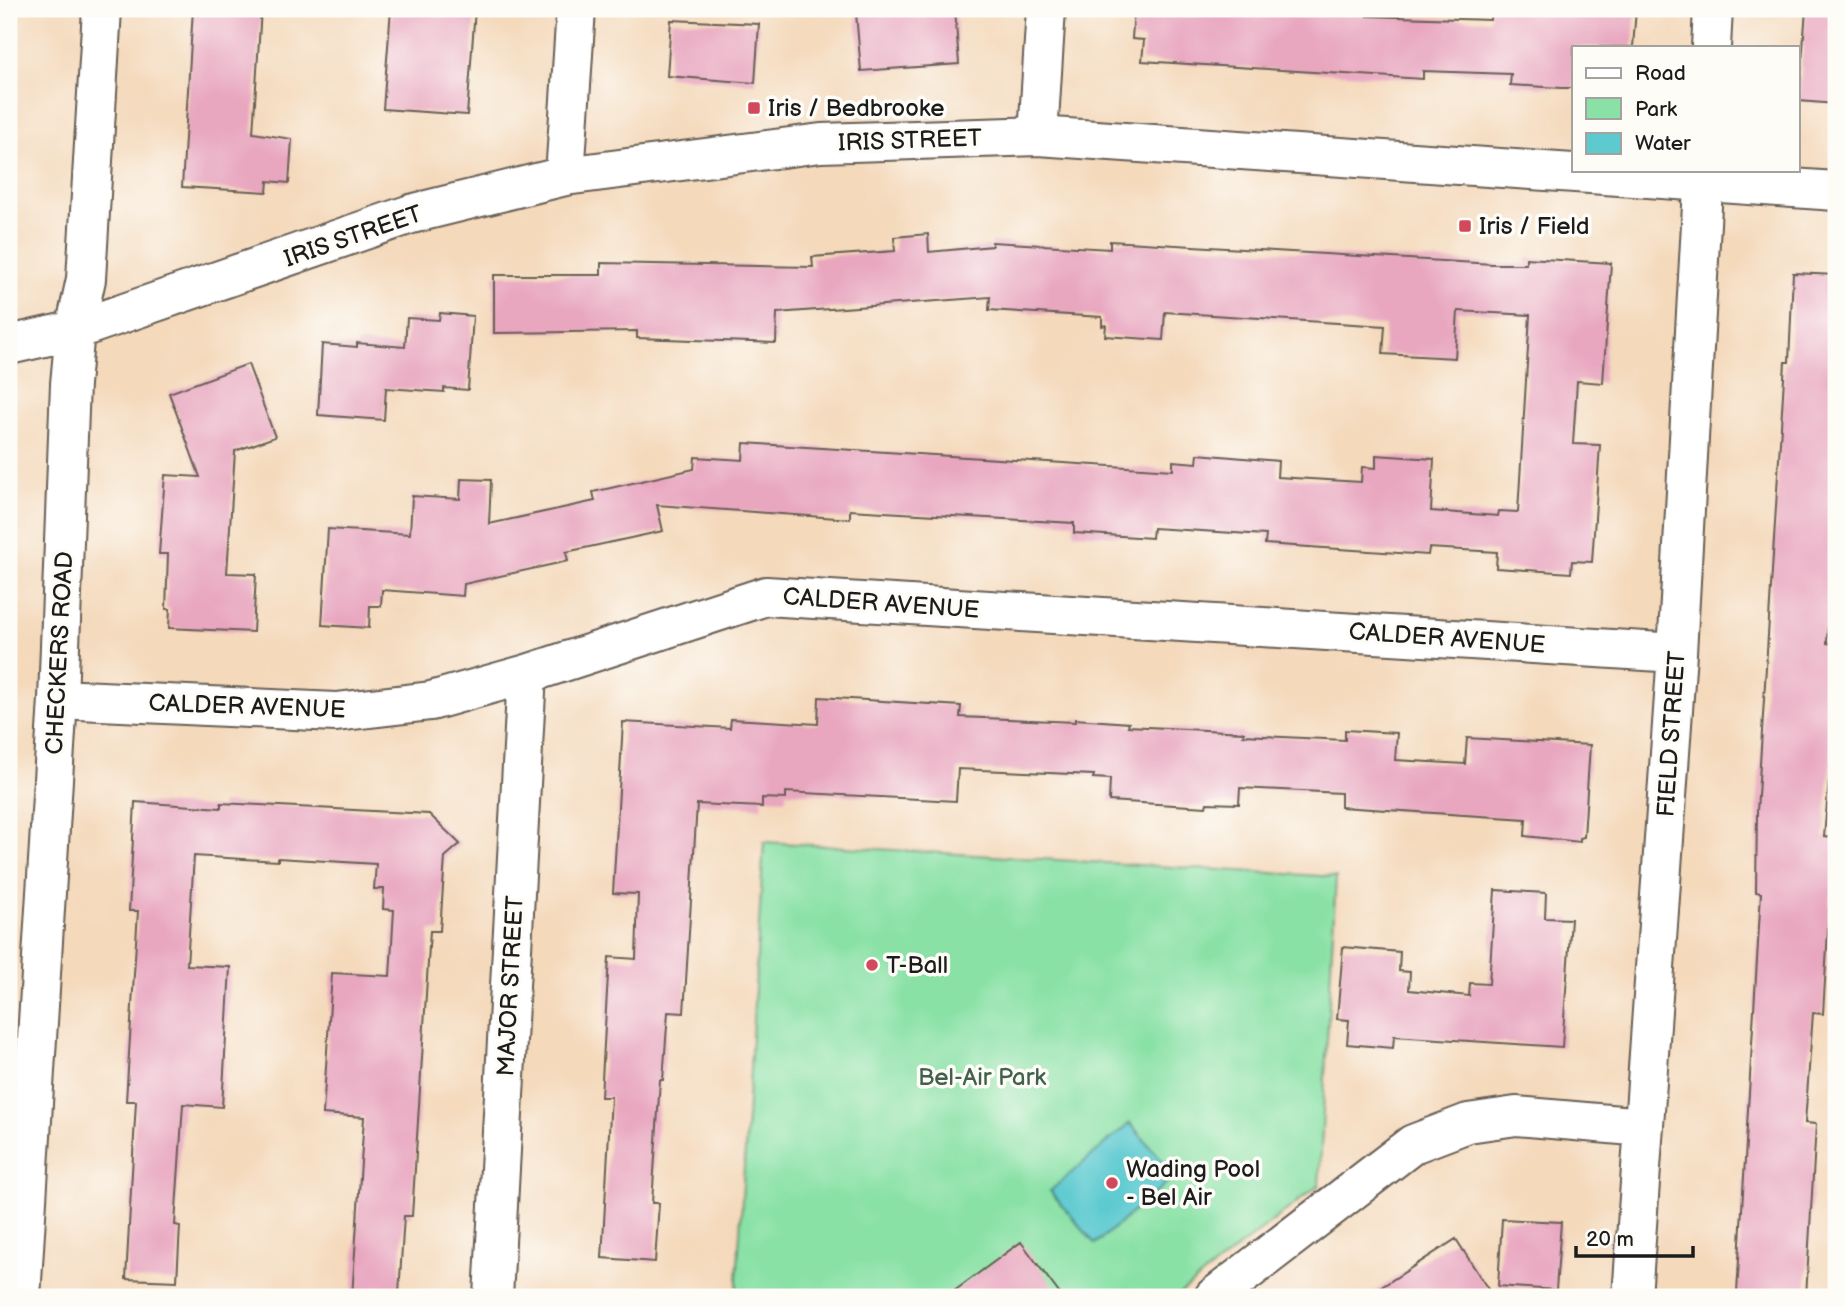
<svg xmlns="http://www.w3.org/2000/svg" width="1845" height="1306" font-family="'Balsamiq Sans',sans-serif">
  <rect width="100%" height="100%" fill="#fdfcf7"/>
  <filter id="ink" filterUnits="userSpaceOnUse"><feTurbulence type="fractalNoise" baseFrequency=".0143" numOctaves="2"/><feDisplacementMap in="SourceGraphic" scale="14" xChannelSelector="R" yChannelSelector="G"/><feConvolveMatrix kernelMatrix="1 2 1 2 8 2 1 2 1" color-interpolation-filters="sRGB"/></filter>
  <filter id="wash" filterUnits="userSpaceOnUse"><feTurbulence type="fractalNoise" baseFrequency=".00686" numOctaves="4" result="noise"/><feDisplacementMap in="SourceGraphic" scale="28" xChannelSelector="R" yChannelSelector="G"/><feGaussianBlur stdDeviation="1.57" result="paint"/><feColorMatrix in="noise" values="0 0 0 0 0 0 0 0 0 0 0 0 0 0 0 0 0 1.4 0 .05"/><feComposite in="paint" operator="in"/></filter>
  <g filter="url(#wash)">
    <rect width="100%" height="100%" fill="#f4d9bb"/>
    <path fill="#89e1a6" stroke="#527e61" stroke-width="2" d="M 764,842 L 1336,877 L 1319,1185 L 1175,1297 L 736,1297 Z"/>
    <path fill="#5dcad0" stroke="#3c7376" stroke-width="2" d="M 1130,1123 L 1175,1176 L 1095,1244 L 1050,1191 Z"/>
    <g id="blocks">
      <path fill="#e8a6bf" d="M 193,9 L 261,9 L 253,133 L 292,139 L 289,183 L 268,181 L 267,192 L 182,187 Z
        M 391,9 L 475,9 L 467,115 L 383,109 Z
        M 912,9 L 955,9 L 959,64 L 861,71 L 856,13 Z
        M 1134,9 L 1368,9 L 1367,16 L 1490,20 L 1491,9 L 1636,9 L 1633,47 L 1574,47 L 1574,88 L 1562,88 L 1510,85 L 1511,74 L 1423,71 L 1423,79 L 1142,61 L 1144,40 L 1132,39 Z
        M 1806,9 L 1836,9 L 1836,104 L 1799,101 Z
        M 671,20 L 759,24 L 755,83 L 667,76 Z
        M 928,234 L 929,252 L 992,246 L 992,242 L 1110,249 L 1110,241 L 1493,264 L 1526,264 L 1526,258 L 1611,263 L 1603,383 L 1577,381 L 1573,444 L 1600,445 L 1592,562 L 1572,561 L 1571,573 L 1496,568 L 1497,552 L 1429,548 L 1428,555 L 1265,544 L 1266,535 L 1153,528 L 1152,538 L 1074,533 L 1074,523 L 850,510 L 850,519 L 657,505 L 663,531 L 566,552 L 568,561 L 464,584 L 463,596 L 382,590 L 381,606 L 370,606 L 369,628 L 322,625 L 328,529 L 410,534 L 412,496 L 460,499 L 461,479 L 491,480 L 489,524 L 595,501 L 593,492 L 694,469 L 695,457 L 743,460 L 744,443 L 1173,470 L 1173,461 L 1197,463 L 1198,454 L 1278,461 L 1277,477 L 1361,482 L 1362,467 L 1376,468 L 1376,455 L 1434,459 L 1431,511 L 1498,516 L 1499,511 L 1518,512 L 1530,315 L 1458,311 L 1455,358 L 1383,354 L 1385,326 L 1165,312 L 1163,340 L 1105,336 L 1106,325 L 1102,326 L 1102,317 L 989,310 L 990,297 L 777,313 L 776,343 L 637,338 L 637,331 L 494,333 L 494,275 L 601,275 L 601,263 L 813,267 L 812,257 L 895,251 L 894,237 Z
        M 1793,273 L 1836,275 L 1836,529 L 1833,528 L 1827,643 L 1836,644 L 1836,701 L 1824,837 L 1836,838 L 1836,897 L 1830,897 L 1823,1014 L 1813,1013 L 1805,1123 L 1816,1124 L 1806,1297 L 1737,1293 L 1761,893 L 1756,892 L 1757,812 L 1785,362 L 1789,362 Z
        M 440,313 L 473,316 L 468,390 L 444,388 L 444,392 L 386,388 L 384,420 L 318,415 L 322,344 L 357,347 L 357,343 L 405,347 L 407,318 L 439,320 Z
        M 248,364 L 275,437 L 235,451 L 227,573 L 256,574 L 253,632 L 169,628 L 170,609 L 166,609 L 168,554 L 159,554 L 165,475 L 200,477 L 169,393 Z
        M 819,697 L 961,706 L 960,717 L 1075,722 L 1075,719 L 1129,723 L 1128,726 L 1244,732 L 1243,735 L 1345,740 L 1345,730 L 1397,733 L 1395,760 L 1465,764 L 1467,738 L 1590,745 L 1584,837 L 1580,838 L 1580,842 L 1525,836 L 1526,819 L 1341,807 L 1341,793 L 1240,788 L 1239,804 L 1207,803 L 1206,807 L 1109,801 L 1110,779 L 1093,778 L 1094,775 L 958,769 L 956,801 L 786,792 L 786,799 L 762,798 L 762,807 L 697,804 L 684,1013 L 668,1012 L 663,1080 L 660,1080 L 652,1203 L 659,1203 L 655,1262 L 602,1258 L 611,1097 L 601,1097 L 609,957 L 636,959 L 638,894 L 613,893 L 623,722 L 730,728 L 731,719 L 818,724 Z
        M 135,802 L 221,808 L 221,803 L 429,814 L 460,844 L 445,857 L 440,931 L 430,931 L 412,1216 L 404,1216 L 399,1294 L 392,1294 L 392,1297 L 352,1297 L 364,1117 L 323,1114 L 332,973 L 390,976 L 394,910 L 383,909 L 384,889 L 374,889 L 376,864 L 278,858 L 278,861 L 194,856 L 187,965 L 230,967 L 222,1107 L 183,1104 L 175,1225 L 180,1226 L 177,1281 L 126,1279 L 136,1101 L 126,1101 L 138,911 L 129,911 Z
        M 1495,890 L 1546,893 L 1545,918 L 1571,919 L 1562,1047 L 1394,1036 L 1393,1048 L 1347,1044 L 1349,1020 L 1337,1019 L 1343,947 L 1400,952 L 1399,971 L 1410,972 L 1409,990 L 1469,996 L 1470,983 L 1489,984 Z
        M 1502,1219 L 1561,1222 L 1556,1290 L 1498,1286 Z
        M 1456,1239 L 1493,1297 L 1366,1297 Z
        M 1021,1242 L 1062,1297 L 946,1297 Z"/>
    </g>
  </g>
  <g filter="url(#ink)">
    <use href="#blocks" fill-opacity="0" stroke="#685e54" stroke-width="2"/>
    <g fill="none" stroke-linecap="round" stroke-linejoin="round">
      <defs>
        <path id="street" d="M 1711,47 L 1713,9
          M 1038,136 L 1046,9
          M 565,176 L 576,9
          M 58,699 L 336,712 L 431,701 L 527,674 L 766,596 L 1677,653
          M 21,1297 L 58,699 L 70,384 L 75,330 L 86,279 L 102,9
          M 493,1297 L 527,674
          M 1214,1297 L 1413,1144 L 1468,1123 L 1516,1116 L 1644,1127
          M 1632,1297 L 1677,653 L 1704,170"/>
        <path id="secondary" d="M 9,345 L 75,330 L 411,214 L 565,176 L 821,143 L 1038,136 L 1836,191"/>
      </defs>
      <use href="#street" stroke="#685e54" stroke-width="42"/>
      <use href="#secondary" stroke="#685e54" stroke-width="42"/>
      <use href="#street" stroke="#fff" stroke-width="38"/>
      <use href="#secondary" stroke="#fff" stroke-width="38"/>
    </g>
  </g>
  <g fill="#d1495b" stroke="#fdfcf7" stroke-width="2.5">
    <rect x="747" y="101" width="14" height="14" rx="3.5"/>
    <rect x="1458" y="219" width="14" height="14" rx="3.5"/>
    <circle cx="872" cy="965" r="7"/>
    <circle cx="1112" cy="1183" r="7"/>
  </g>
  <g text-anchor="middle" stroke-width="7" stroke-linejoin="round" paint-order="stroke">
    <g font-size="24" fill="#1c1c1c" stroke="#fdfcf7" text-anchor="start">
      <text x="768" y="116">Iris / Bedbrooke</text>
      <text x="1479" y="234">Iris / Field</text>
      <text x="886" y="973">T-Ball</text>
      <text x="1126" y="1177">Wading Pool<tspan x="1126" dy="28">- Bel Air</tspan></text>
    </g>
    <g font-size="24" fill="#1c1c1c" stroke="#fdfcf7">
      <text transform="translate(910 140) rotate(-2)" y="8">IRIS STREET</text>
      <text transform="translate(353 236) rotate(-19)" y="8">IRIS STREET</text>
      <text transform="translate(881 603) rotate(4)" y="8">CALDER AVENUE</text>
      <text transform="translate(1447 638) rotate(4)" y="8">CALDER AVENUE</text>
      <text transform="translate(59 653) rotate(-87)" y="8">CHECKERS ROAD</text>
      <text transform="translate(247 706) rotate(2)" y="8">CALDER AVENUE</text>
      <text transform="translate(1671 734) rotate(-86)" y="8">FIELD STREET</text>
      <text transform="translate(510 986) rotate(-87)" y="8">MAJOR STREET</text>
    </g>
    <g font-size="24" fill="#42614c" stroke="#fdfcf7">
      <text x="982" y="1085">Bel-Air Park</text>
    </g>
  </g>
  <rect width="1845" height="1306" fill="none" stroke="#fdfcf7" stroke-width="35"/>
  <rect x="1572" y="46" width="228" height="126" fill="#fdfcf7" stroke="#a3a29f" stroke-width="2"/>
  <rect x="1586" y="68" width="35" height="10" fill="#ffffff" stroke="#a3a29f" stroke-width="2"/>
  <text x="1635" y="80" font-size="21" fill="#1c1c1c">Road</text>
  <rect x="1586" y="98" width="35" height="21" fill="#89e1a6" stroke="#a3a29f" stroke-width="2"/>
  <text x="1635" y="116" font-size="21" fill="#1c1c1c">Park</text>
  <rect x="1586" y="133" width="35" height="21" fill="#5dcad0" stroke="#a3a29f" stroke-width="2"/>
  <text x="1635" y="150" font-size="21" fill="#1c1c1c">Water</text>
  <path d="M1576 1246v10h117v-10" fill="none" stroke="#1c1c1c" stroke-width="3.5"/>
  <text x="1586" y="1246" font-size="21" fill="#1c1c1c" stroke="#fdfcf7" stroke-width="5" paint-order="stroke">20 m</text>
</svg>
